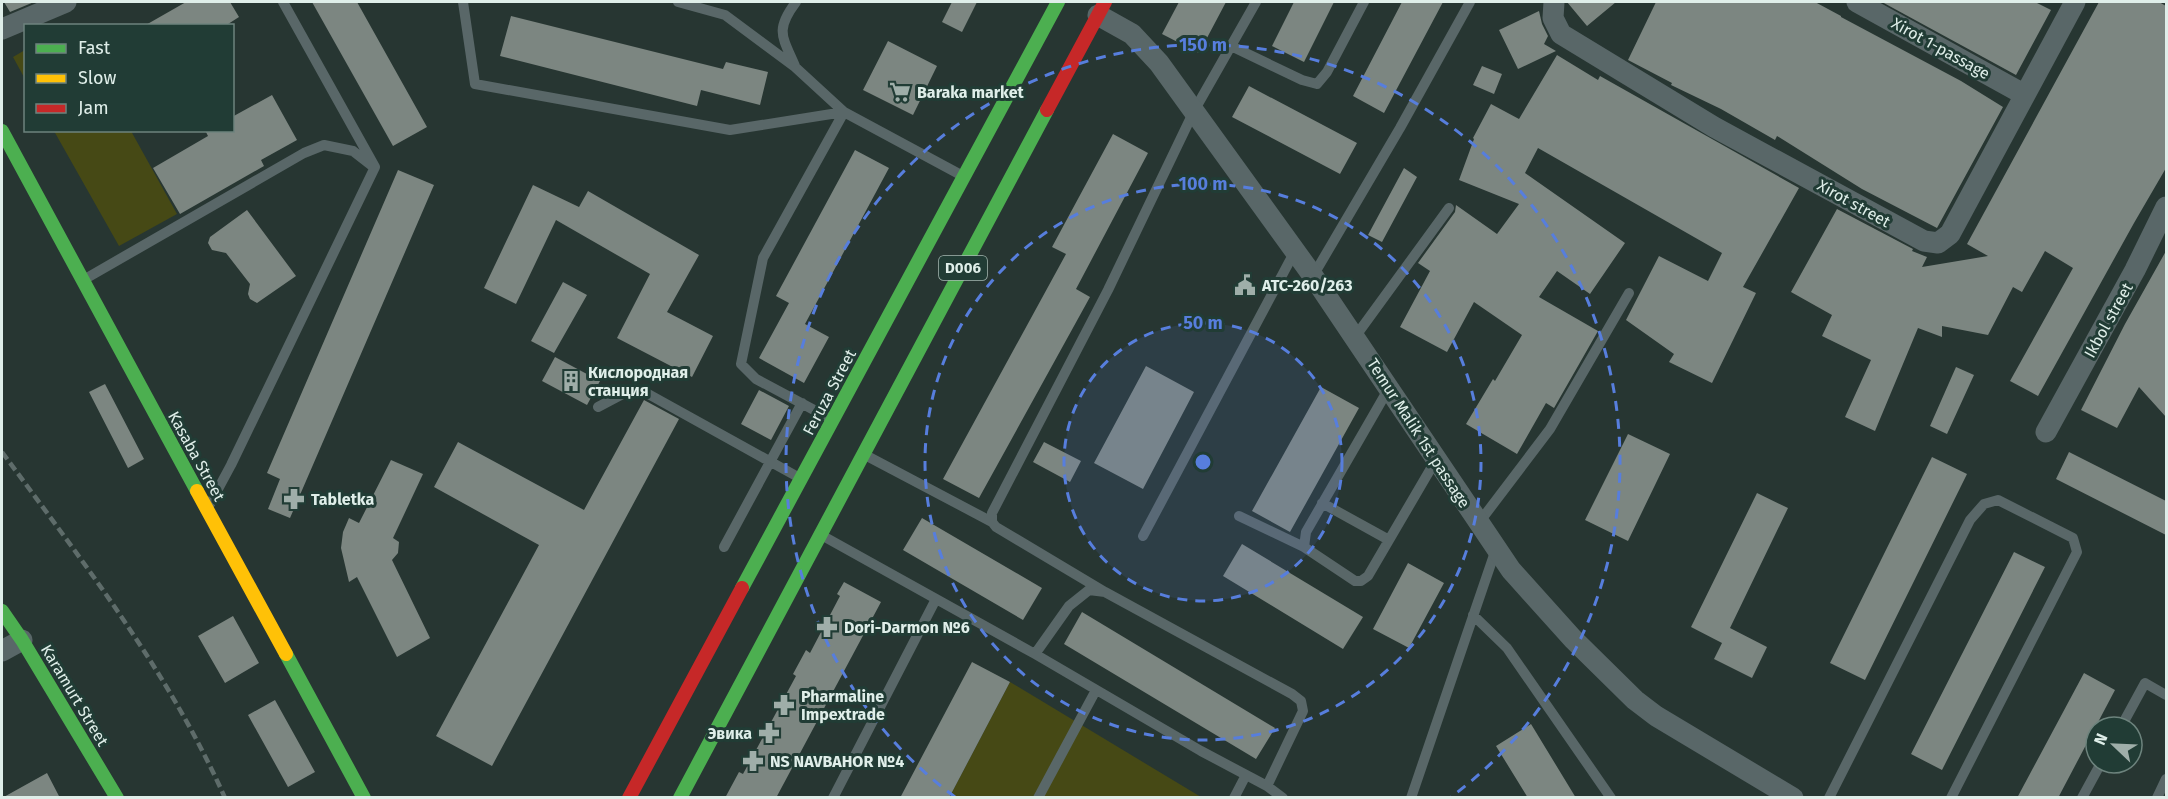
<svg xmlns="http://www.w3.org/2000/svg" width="2168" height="799" font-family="'Fira Sans',sans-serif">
  <rect width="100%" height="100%" fill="#273632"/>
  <path fill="#464915" d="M 25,50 L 25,79 L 13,57 Z
    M 54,131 L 131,131 L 177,214 L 119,246 Z
    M 1010,682 L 1201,797 L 949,798 Z"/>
  <path fill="#7c8681" d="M 4,2 L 34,2 L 10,12 Z
    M 186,2 L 230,2 L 239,17 L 225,26 L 144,26 Z
    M 312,2 L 357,2 L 427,127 L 393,146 Z
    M 952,2 L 977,2 L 962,32 L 942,22 Z
    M 1179,2 L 1226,2 L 1199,53 L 1162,34 Z
    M 1294,2 L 1334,2 L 1304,62 L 1272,46 Z
    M 1402,2 L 1443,2 L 1384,113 L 1353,96 Z
    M 1567,2 L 1616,2 L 1587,26 Z
    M 1656,2 L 1815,2 L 1841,16 L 1841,17 L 1961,81 L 2003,107 L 1937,228 L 1862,189 L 1777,136 L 1775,140 L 1721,109 L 1671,85 L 1672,83 L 1628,60 Z
    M 1882,2 L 2035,2 L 2051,10 L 2016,75 Z
    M 2099,2 L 2159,2 L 2166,6 L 2166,168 L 2134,223 L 2038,396 L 2010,381 L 2073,268 L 2045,251 L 2022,292 L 2013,287 L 1988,335 L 1942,326 L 1942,337 L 1918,328 L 1875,431 L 1845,417 L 1871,360 L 1822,336 L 1832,315 L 1791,292 L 1837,209 L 1913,249 L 1912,251 L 1927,257 L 1922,267 L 1988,256 L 1967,244 Z
    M 1539,11 L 1542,24 L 1548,36 L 1544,44 L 1556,51 L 1518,69 L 1499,30 Z
    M 511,16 L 723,69 L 726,62 L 768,72 L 760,105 L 701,90 L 697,106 L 500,56 Z
    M 888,41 L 937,66 L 913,115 L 863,90 Z
    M 1557,55 L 1598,80 L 1600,76 L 1799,188 L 1743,287 L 1756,293 L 1712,383 L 1669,362 L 1674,354 L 1626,320 L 1659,256 L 1708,281 L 1722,253 L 1538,148 L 1525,173 L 1625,243 L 1590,294 L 1557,271 L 1539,297 L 1598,331 L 1554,408 L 1546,403 L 1517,454 L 1466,424 L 1493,379 L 1495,381 L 1522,335 L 1474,302 L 1447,352 L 1400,327 L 1430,271 L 1418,263 L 1455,212 L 1456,205 L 1497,234 L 1519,204 L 1459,180 L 1474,139 L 1473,138 L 1491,104 L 1519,119 Z
    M 1482,66 L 1502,74 L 1494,94 L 1473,85 Z
    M 1249,86 L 1357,143 L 1340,174 L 1232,117 Z
    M 272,95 L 297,140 L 261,160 L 264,166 L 180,214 L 153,168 L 208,136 L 205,130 L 232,130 L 232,117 Z
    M 1113,134 L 1148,153 L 1076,289 L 1090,297 L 979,498 L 943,479 L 1066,254 L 1052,247 Z
    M 855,150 L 889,168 L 805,324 L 829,337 L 804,383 L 759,358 L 789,303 L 776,296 Z
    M 1404,168 L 1417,177 L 1382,242 L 1368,235 Z
    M 398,170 L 434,185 L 290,518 L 268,509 L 280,479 L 267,473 Z
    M 533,185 L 579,207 L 588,191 L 699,255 L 667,312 L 713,336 L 692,377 L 617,338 L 650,274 L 556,220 L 516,304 L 484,288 Z
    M 247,210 L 296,276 L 257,303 L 250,299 L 248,294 L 250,284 L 226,253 L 212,250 L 208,243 L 210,237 Z
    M 2166,251 L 2166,417 L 2139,387 L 2117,428 L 2081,410 L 2125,324 Z
    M 563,282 L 587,295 L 554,353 L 531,341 Z
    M 555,357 L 600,381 L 587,405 L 542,381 Z
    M 1146,366 L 1194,392 L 1143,489 L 1094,463 Z
    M 1956,367 L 1974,375 L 1947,434 L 1930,426 Z
    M 105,384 L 144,459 L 128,468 L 89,392 Z
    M 1321,387 L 1359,408 L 1290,532 L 1252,511 Z
    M 759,390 L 789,406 L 771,440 L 741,424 Z
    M 644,400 L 679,419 L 492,766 L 436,736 L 539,545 L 434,487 L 458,442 L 584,510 Z
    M 1628,434 L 1670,454 L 1628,541 L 1585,520 Z
    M 1044,442 L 1081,461 L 1070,482 L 1033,462 Z
    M 2069,452 L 2166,501 L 2166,535 L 2056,479 Z
    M 1932,457 L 1967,474 L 1865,680 L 1830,663 Z
    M 391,460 L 423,474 L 393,538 L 399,542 L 398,553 L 392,560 L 430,638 L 397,657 L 357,577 L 349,582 L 341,548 L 343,532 L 349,518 L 359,523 Z
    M 1757,493 L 1788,508 L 1730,628 L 1767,647 L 1752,678 L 1714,659 L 1722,643 L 1691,627 Z
    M 922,518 L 1042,588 L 1023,620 L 903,550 Z
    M 1242,544 L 1363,617 L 1343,649 L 1223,576 Z
    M 2014,552 L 2045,567 L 1942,770 L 1911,754 Z
    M 1408,563 L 1444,583 L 1409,648 L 1373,629 Z
    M 844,582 L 881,602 L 776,798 L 725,798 L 739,772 L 743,774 L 796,676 L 793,674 L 806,650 L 810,653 L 840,596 L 837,594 Z
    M 1082,612 L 1275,728 L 1256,759 L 1064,644 Z
    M 233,616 L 259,663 L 225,683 L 198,636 Z
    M 972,662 L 1010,682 L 949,798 L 900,798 Z
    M 2084,673 L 2115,690 L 2058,798 L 2017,798 Z
    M 275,700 L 315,772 L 288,787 L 248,715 Z
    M 1531,724 L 1576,798 L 1528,798 L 1496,746 Z
    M 47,773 L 60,798 L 2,798 Z"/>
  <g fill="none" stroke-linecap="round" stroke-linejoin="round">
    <path stroke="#596768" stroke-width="10" d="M 463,2 L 475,84 L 730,130 L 844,112 L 961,175
      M 678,2 L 725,15 L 795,67 L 844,112 L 763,258 L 741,364 L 756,379 L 829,418
      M 1231,46 L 1302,80 L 1317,84 L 1327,72 L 1364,2
      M 795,66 C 782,36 775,30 796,2
      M 1313,276 L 1400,128 L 1470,2
      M 85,279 L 304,153 L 324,145 L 353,151 L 371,165
      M 1355,337 L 1449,208
      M 1389,388 L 1306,532 L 1304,547 L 1355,581 L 1361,581 L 1368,576 L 1437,458
      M 598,407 L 632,389 L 641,390 L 798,477
      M 867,456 L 992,522
      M 1322,503 L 1389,540
      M 210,504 L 231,465 L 375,167 L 283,2
      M 1239,516 L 1304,547
      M 1478,524 L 1550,429 L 1629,293
      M 823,536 L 1035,654 L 1201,751 L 1267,786 L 1283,798
      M 1143,536 L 1295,251
      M 724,547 L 802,403
      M 1105,592 L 996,527 L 992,522 L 992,513 L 1108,290 L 1194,111 L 1256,2
      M 1473,615 L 1507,648 L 1611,798
      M 1035,654 L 1069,606 L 1089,590 L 1105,592 L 1292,694 L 1301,701 L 1303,711 L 1267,786
      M 2121,727 L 2145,683 L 2166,695
      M 833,798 L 936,599
      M 1038,798 L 1096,690
      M 1234,798 L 1246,775
      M 1411,798 L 1496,549
      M 1829,798 L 1970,520 L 1984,504 L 1998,500 L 2073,538 L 2077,552 L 1951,798
      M 2082,798 L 2101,763
      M 2157,798 L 2166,779"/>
    <path stroke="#596768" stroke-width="21" d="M 1554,2 L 1553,18 L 1561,34 L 1714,127 L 1924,241 L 1938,243 L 1950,234 L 2075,2
      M 1857,2 L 2025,95
      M 1098,15 L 1132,34 L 1159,63 L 1313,276 L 1511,570 L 1573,639 L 1635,700 L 1656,716 L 1793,798
      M 2,29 L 66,2
      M 2046,432 L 2135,270 L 2166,207
      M 2,651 L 22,640"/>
    <path stroke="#4caf50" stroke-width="14" d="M 2,131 L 197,491
      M 742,588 L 1058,2
      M 2,611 L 22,640 L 117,798
      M 286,654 L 364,798
      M 680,798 L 1047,110"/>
    <path stroke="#ffc107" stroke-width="14" d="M 197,491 L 286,654"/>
    <path stroke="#c62828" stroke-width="14" d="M 1047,110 L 1105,2
      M 629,798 L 742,588"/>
    <path stroke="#5e6c6a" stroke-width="4.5" stroke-dasharray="9 4.5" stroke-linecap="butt" d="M 2,452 C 83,562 169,672 225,798"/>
  </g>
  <circle cx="1203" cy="462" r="139" fill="#577edd" fill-opacity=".12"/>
  <g fill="none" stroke="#577edd" stroke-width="3" stroke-dasharray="10 8">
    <circle cx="1203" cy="462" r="139"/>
    <circle cx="1203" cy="462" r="278"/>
    <path d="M955 797A417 417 0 1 1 1451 797"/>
  </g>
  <defs>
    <symbol id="supermarket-bare" viewBox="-9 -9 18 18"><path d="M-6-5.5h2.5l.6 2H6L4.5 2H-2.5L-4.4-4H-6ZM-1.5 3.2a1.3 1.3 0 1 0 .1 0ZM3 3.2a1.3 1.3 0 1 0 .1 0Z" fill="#9faea9" stroke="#213c35" stroke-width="2.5" paint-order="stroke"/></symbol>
    <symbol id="civic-bare" viewBox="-9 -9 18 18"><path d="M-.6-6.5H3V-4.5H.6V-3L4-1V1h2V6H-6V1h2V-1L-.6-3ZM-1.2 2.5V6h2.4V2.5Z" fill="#9faea9" stroke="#213c35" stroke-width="2.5" paint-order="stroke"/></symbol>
    <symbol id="building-bare" viewBox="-9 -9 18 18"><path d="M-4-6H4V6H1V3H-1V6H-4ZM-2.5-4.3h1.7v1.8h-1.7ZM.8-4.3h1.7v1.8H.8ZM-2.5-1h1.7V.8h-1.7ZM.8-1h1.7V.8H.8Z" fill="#9faea9" stroke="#213c35" stroke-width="2.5" paint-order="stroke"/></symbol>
    <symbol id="pharmacy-bare" viewBox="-9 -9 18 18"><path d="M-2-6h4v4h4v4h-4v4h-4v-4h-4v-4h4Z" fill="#9faea9" stroke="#213c35" stroke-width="2.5" paint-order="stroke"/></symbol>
  </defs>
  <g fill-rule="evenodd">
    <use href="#supermarket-bare" x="885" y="77" width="30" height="30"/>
    <use href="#civic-bare" x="1230" y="270" width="30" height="30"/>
    <use href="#building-bare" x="556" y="366" width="30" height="30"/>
    <use href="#pharmacy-bare" x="279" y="484" width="30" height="30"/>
    <use href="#pharmacy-bare" x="812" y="612" width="30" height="30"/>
    <use href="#pharmacy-bare" x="769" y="690" width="30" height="30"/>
    <use href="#pharmacy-bare" x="754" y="718" width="30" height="30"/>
    <use href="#pharmacy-bare" x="738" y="746" width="30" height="30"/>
  </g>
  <g text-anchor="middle" stroke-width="6" stroke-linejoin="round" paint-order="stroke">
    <rect fill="#213c35" stroke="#a6b9b3" stroke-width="1.5" x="939" y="256" width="48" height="24" rx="4.5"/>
    <g font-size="15" font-weight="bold" fill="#dfeee9">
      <text x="963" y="273">D006</text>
    </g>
    <g font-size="16" fill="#dfeee9" stroke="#213c35">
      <text transform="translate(1941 48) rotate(29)" y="6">Xirot 1-passage</text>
      <text transform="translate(1854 203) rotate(29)" y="6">Xirot street</text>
      <text transform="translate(2108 320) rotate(-61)" y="6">Ikbol street</text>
      <text transform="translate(829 392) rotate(-62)" y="6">Feruza Street</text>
      <text transform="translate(1419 433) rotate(57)" y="6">Temur Malik 1st passage</text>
      <text transform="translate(197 456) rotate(61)" y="6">Kasaba Street</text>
      <text transform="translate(75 695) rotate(59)" y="6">Karamurt Street</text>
    </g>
    <g font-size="16" font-weight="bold" fill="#dfeee9" stroke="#213c35" text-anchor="start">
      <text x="917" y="98">Baraka market</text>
      <text x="1262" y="291">АТС-260/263</text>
      <text x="588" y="378">Кислородная<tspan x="588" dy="18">станция</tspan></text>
      <text x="311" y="505">Tabletka</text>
      <text x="844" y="633">Dori-Darmon №6</text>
      <text x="801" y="702">Pharmaline<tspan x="801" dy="18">Impextrade</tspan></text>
      <text x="752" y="739" text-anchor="end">Эвика</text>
      <text x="770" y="767">NS NAVBAHOR №4</text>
    </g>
  </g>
  <circle cx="1203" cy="462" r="9" fill="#577edd" stroke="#213c35" stroke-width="3"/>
  <g font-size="18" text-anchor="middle" font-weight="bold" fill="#577edd" stroke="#213c35" stroke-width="6" stroke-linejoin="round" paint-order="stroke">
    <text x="1203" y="51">150 m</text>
    <text x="1203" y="190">100 m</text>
    <text x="1203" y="329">50 m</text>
  </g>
  <rect width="2168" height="799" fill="none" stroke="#dfeee9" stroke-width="6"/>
  <rect x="24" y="24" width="210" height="108" fill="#213c35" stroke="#6d837d" stroke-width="1.5"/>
  <rect x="36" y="44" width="30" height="9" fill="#4caf50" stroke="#6d837d" stroke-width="1.5"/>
  <text x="78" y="54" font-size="18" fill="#dfeee9">Fast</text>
  <rect x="36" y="74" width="30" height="9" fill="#ffc107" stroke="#6d837d" stroke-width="1.5"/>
  <text x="78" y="84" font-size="18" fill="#dfeee9">Slow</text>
  <rect x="36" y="104" width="30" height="9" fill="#c62828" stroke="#6d837d" stroke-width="1.5"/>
  <text x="78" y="114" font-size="18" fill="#dfeee9">Jam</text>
  <g transform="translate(2114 745) rotate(293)"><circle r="28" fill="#213c35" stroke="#6d837d" stroke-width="1.5"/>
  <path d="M0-4.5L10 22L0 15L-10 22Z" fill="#9faea9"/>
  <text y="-9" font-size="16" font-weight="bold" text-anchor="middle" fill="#dfeee9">N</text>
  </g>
</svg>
